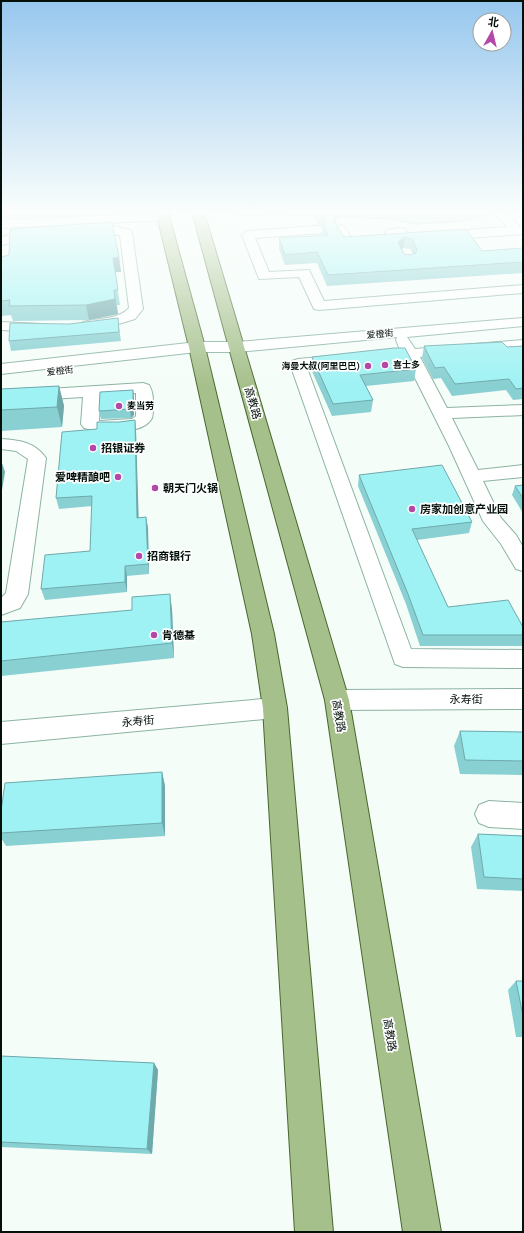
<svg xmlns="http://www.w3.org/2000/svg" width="524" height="1233" font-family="'Source Serif 4','Noto Sans SC',serif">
  <rect width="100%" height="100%" fill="#f5fdf9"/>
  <path fill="#f4ebbb" d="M 1,212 L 140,212 L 140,213 L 1,218 Z"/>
  <path fill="#bde3f7" stroke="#86a4b0" d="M 221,212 L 495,212 L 465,221 L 414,224 L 392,219 L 267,214 L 255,216 Z"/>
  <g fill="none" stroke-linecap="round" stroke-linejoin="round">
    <defs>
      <path id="minor" d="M 494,212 L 506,212 L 520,227 L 523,226 L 523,234 L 440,240 L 434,236 L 440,232 L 507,227 Z
        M 163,213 L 167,214 L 169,217 L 167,220 L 1,228 L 1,220 Z
        M 340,225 L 344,226 L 352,239 L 370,237 L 376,241 L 370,245 L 344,246 L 334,229 Z
        M 113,226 L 130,230 L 132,233 L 143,309 L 135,319 L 115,325 L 88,329 L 83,328 L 81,325 L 83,322 C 97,318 118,320 129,308 L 120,235 C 110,233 83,239 78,232 L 84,228 Z
        M 317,226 L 321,227 L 323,230 L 321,233 L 255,238 L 269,272 L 309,270 L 324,301 L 523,285 L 523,293 L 319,310 L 314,309 L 299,277 L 259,279 L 242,235 L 248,231 Z
        M 401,228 L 405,229 L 412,239 L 410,242 L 402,242 L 398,236 L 391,237 L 385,233 L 387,230 Z
        M 40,231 L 44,232 L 46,235 L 44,238 L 1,245 L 1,237 L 24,232 Z
        M 523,318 L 523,326 L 407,337 L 415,349 L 523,340 L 523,350 L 420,357 L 447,408 L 523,405 L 523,415 L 452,418 L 478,470 L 523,465 L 523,477 L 483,481 L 501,518 L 516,535 L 523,547 L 523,571 L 516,569 L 501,544 L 483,521 L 449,446 L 405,358 L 377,361 L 372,359 L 369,356 L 372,353 L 400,350 L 396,340 L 397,337 L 237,352 L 197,352 L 1,374 L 1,364 L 197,342 L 237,342 Z
        M 1,322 L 40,324 L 45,325 L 47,328 L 45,331 L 40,332 L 1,330 Z
        M 341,355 L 346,357 L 349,360 L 346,363 L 307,368 L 411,649 L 523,650 L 523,668 L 403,667 L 395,664 L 290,364 L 292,361 L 298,359 Z
        M 143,383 L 149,385 C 153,391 153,398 153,406 C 153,410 153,415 152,418 C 143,436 100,432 84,428 L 81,424 L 83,397 L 1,402 L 1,392 ZM 136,393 L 136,416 L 132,419 L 99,421 L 100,396 Z
        M 1,439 C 19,440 35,442 46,458 L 28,594 L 20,608 L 1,615 L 1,598 L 6,593 L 28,459 L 16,451 L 1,449 Z
        M 523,689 L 523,709 L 337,710 L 328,707 L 325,700 L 328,693 L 337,690 Z
        M 275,698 L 284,701 L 287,708 L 284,715 L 275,718 L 1,744 L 1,722 Z
        M 489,801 L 523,803 L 523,829 L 489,827 L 479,823 L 475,814 L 479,805 Z"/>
      <path id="major" d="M 156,212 L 168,212 L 205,347 L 274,634 L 287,708 L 333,1232 L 295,1232 L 263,708 L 252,634 L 189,347 Z
        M 192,212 L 204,212 L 349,700 L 441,1232 L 403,1232 L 325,700 Z"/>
    </defs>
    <use href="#minor" stroke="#8cb3a1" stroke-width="2"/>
    <use href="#major" stroke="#46672d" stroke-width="2"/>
    <use href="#minor" fill="#fff" fill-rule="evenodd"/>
    <use href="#major" fill="#a6c08c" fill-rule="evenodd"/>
  </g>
  <path fill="#89d0d2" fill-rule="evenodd" d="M 312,212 L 336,212 L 336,224 L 344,237 L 466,229 L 482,251 L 523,248 L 523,273 L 327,286 L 317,263 L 285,265 L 279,249 L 279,238 L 323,235 L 322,234 L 323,228 L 318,225 ZM 403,248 L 410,249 L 413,254 L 410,255 L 404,254 L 402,249 Z
    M 1,257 L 119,257 L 121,272 L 115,272 L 120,305 L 117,305 L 118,314 L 89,320 L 13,321 L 11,315 L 2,316 L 1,314 Z
    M 119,327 L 121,341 L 11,351 L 9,341 Z
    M 424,346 L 507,347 L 523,346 L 523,399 L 513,400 L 506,390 L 452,396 L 441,378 L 433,379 L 422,358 Z
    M 312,357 L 416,369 L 414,381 L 366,386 L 373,400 L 371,412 L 332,416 L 311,369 Z
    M 59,386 L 64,406 L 62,427 L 1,431 L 1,389 Z
    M 133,390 L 134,399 L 134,415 L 131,418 L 101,419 L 99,411 Z
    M 135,420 L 136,430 L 138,518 L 146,517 L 148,528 L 149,574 L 127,576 L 127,592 L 45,600 L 41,589 L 90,551 L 92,506 L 59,509 L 56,498 L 97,429 L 119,422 Z
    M 359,475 L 472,522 L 469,533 L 417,540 L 448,607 L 523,627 L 523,646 L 420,646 L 406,604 L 358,486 Z
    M 523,485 L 523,513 L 512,495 L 515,486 Z
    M 172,609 L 174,658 L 1,676 L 1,622 Z
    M 460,731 L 523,732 L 523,775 L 460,774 L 454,746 Z
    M 162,772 L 165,786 L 165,836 L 6,846 L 1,838 L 1,811 Z
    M 478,834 L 523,836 L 523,891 L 477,889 L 471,847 Z
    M 516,981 L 523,981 L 523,1037 L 516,1037 L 508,990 Z
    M 1,1056 L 154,1063 L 158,1070 L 152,1154 L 1,1147 Z"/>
  <path fill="#6fa9ab" d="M 337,214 L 336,224 L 333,219 Z
    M 405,237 L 403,248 L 397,253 L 398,242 Z
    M 119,257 L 121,272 L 115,272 L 113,258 Z
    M 114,290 L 118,314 L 89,320 L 86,305 Z
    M 59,386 L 64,406 L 62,427 L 57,407 Z
    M 133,390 L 134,399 L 134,415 L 131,418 L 130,409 Z
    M 135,420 L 136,430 L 139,528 L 137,518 Z
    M 1,460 L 5,472 L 1,496 Z
    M 146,517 L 148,528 L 149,574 L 148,564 Z
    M 125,566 L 127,576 L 127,592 L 125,582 Z
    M 170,594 L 172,609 L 174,658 L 172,643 Z
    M 162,772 L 165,786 L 165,836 L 162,823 Z
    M 154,1063 L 158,1070 L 152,1154 L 147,1149 Z"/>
  <path fill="#9ff2f4" stroke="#6fa9ab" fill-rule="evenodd" d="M 318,212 L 336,212 L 337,214 L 333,219 L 344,237 L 466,229 L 482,251 L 523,248 L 523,262 L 328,275 L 317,252 L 285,255 L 279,238 L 328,235 L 323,223 L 325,219 L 319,214 ZM 405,237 L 412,239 L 417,249 L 416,253 L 410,255 L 404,254 L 398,242 Z
    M 112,222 L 119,257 L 113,258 L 118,290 L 114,290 L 115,299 L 86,305 L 9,306 L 10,300 L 1,301 L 1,257 L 9,255 L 10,230 L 21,228 Z
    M 118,318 L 119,332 L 9,341 L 10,323 L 69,324 Z
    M 502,342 L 507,347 L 523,346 L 523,388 L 516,389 L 509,379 L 455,384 L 444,367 L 435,368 L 424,346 Z
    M 394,348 L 405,348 L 416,369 L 360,375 L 373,400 L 333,404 L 312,357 Z
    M 59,386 L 57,407 L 1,410 L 1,389 Z
    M 133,390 L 133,407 L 130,409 L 99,411 L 100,392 Z
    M 135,420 L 137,518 L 146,517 L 148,564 L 125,566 L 125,582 L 41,589 L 45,555 L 90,551 L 92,496 L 56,498 L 62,432 L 97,429 L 97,422 L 119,422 Z
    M 442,465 L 472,522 L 412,529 L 448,607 L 508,600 L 523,627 L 523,635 L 423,635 L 408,594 L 359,475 Z
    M 523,485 L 523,498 L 515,486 Z
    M 170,594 L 172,643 L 1,661 L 1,622 L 132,610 L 132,597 Z
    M 460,731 L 523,732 L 523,761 L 465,760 Z
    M 162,772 L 162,823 L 1,833 L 1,811 L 5,783 Z
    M 478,834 L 523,836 L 523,879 L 484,877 Z
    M 516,981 L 523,981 L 523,1016 Z
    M 1,1056 L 154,1063 L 147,1149 L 1,1142 Z"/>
  <linearGradient id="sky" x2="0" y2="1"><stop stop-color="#97c7ee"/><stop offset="0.55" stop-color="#fafefc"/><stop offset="1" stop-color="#fafefc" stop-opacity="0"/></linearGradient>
  <rect width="524" height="385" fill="url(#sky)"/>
  <g fill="#b348a9" stroke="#fff" stroke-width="1.5">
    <circle cx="385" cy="365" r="4"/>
    <circle cx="368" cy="366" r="4"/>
    <circle cx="119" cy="406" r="4"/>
    <circle cx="93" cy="448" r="4"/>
    <circle cx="118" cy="477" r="4"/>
    <circle cx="155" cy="488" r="4"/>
    <circle cx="412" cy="509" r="4"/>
    <circle cx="139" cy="556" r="4"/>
    <circle cx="154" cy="635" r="4"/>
  </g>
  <g text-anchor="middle" stroke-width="3.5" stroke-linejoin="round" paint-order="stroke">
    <g font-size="9" fill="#04110b" stroke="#fff">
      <text transform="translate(380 334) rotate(-5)" y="3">爱橙街</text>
      <text transform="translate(60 371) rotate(-7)" y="3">爱橙街</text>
    </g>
    <g font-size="9" font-weight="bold" fill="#04110b" stroke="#fff" text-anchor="start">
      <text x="393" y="368">喜士多</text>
      <text x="360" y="369" text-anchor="end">海曼大叔(阿里巴巴)</text>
      <text x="127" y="409">麦当劳</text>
    </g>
    <g font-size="11" fill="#04110b" stroke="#fff">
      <text transform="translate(253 403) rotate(74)" y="4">高教路</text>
      <text x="466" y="703">永寿街</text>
      <text transform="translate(339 716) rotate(80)" y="4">高教路</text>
      <text transform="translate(138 721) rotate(-5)" y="4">永寿街</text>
      <text transform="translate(390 1035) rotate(81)" y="4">高教路</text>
    </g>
    <g font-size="11" font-weight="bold" fill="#04110b" stroke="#fff" text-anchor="start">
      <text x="101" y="452">招银证券</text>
      <text x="110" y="481" text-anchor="end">爱啤精酿吧</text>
      <text x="163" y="492">朝天门火锅</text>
      <text x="420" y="513">房家加创意产业园</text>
      <text x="147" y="560">招商银行</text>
      <text x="162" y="639">肯德基</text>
    </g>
  </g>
  <rect width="524" height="1233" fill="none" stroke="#04110b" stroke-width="4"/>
  <g transform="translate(492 32) rotate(8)"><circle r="19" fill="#ffffff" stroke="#9ba09d"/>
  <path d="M0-3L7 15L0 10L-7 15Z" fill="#b348a9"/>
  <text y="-6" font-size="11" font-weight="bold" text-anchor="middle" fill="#04110b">北</text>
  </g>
</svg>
